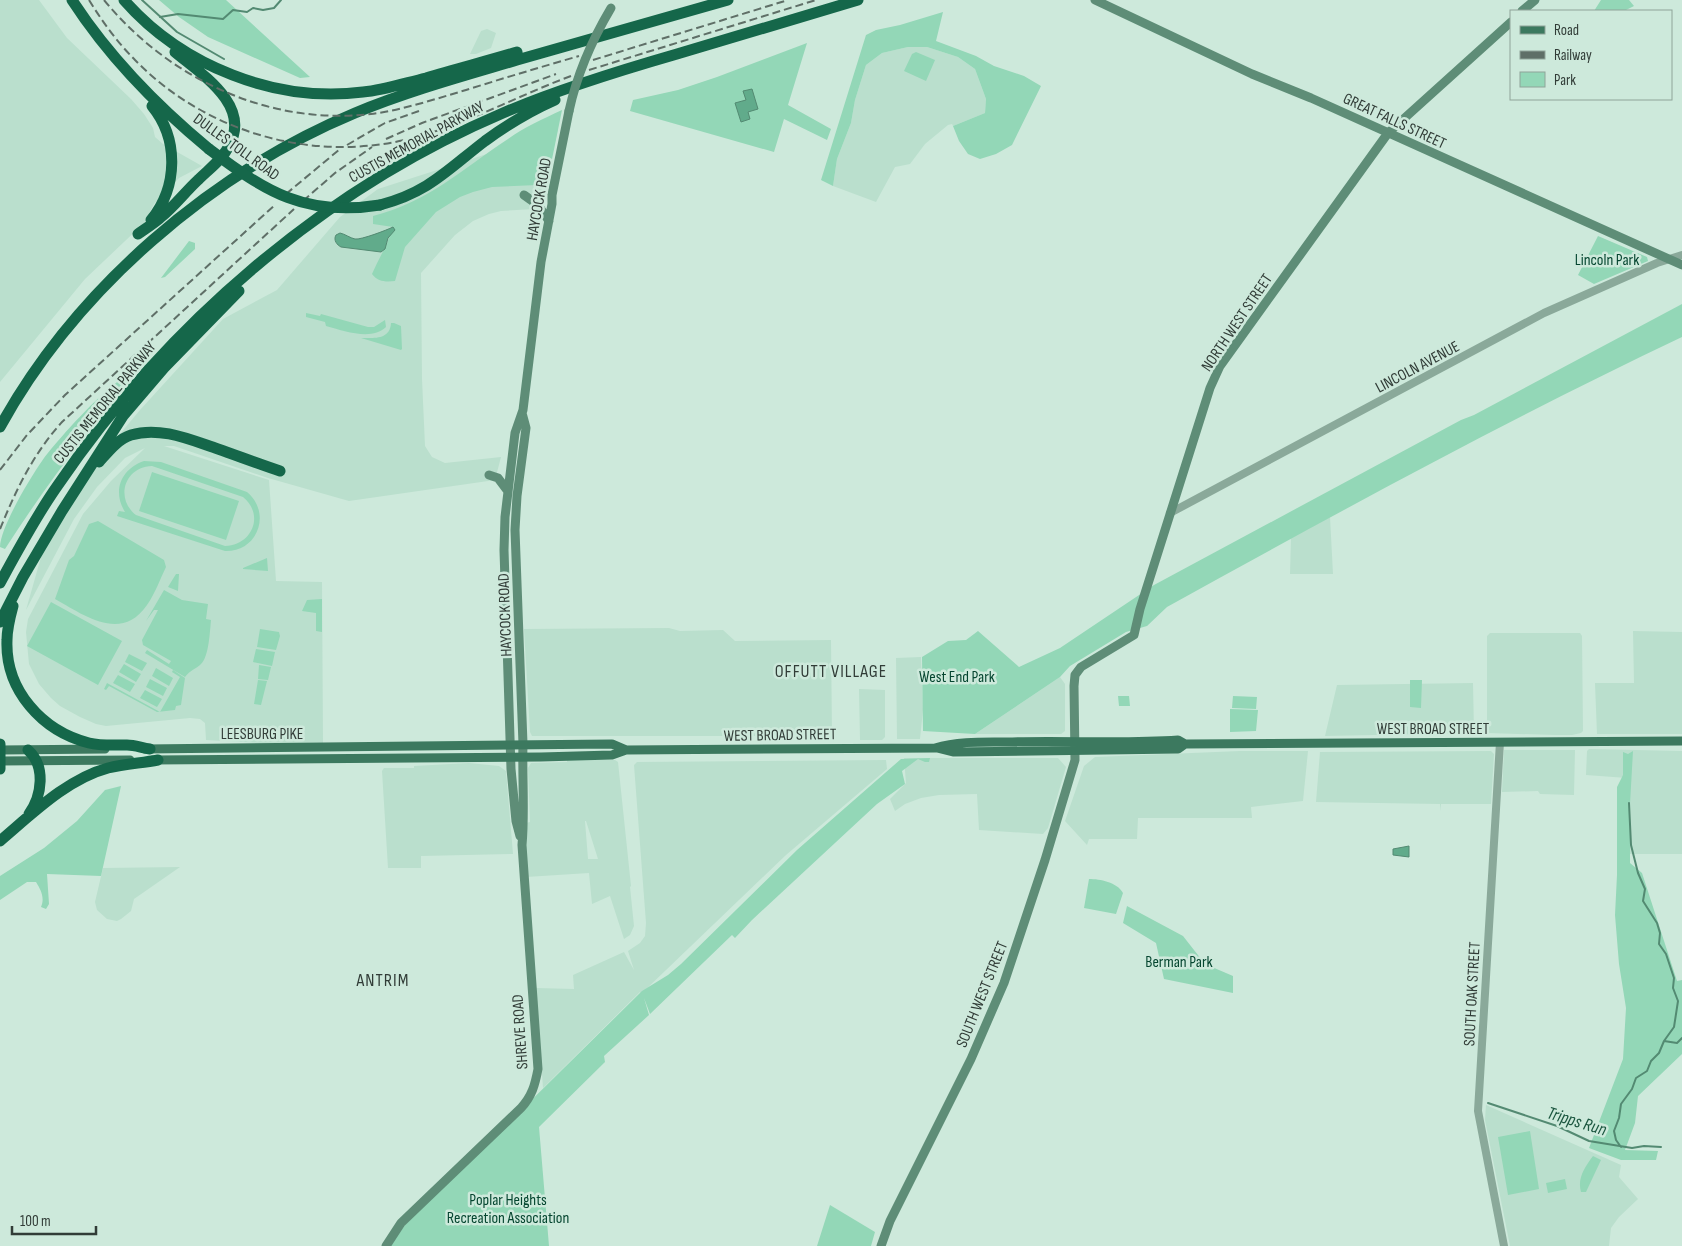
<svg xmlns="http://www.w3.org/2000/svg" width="1682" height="1246" font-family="'Sofia Sans Condensed',sans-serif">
  <rect width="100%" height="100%" fill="#cde9db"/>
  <path fill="#badfcd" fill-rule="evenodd" d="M 0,0 L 39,0 L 67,38 L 131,99 L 144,114 L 153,128 L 155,137 L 163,144 L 202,166 L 179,178 L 154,204 L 144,223 L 85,279 L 0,382 Z
    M 487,29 L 496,33 L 491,48 L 476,54 L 470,54 L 481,31 Z
    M 908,47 L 927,47 L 958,57 L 975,69 L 986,99 L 985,113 L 953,126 L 952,124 L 948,125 L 925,144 L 910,164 L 895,167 L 876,202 L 833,186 L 837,159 L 851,123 L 855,100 L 866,65 L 882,53 Z
    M 537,127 L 558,129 L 548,174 L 534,209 L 501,211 L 489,214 L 473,221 L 455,235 L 421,273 L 422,379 L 425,446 L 432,457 L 445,463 L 501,457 L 495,480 L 349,501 L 268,478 L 174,446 L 164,446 L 269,480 L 276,581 L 322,582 L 323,743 L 280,744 L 206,740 L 205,723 L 200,719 L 190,718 L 106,726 L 96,724 L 80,717 L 60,706 L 51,698 L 39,684 L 29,664 L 26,632 L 28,619 L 83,514 L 111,481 L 145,448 L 125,458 L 97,487 L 74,519 L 26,610 L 49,529 L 79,483 L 140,410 L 223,319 L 277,290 L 340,217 L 378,189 L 490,153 Z
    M 1330,517 L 1333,574 L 1290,574 L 1291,538 Z
    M 669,628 L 680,631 L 723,630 L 735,641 L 831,640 L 832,736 L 532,736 L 530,732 L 524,629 Z
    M 1633,631 L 1682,632 L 1682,734 L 1597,734 L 1595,683 L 1634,683 Z
    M 1490,633 L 1580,633 L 1582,636 L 1583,731 L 1581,733 L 1572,735 L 1556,735 L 1487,733 L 1487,636 Z
    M 921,657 L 923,710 L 920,739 L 897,739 L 896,658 Z
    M 1060,677 L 1065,684 L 1065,731 L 1061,734 L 975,734 Z
    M 1473,683 L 1474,733 L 1325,736 L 1337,685 Z
    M 859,689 L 885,690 L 885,737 L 882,740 L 860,740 Z
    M 1589,749 L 1682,751 L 1682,854 L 1626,854 L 1627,778 L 1586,775 L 1587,751 Z
    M 1504,750 L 1575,750 L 1574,795 L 1540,794 L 1538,791 L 1502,792 Z
    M 1240,751 L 1308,751 L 1303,801 L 1251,807 L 1252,818 L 1138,818 L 1137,839 L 1089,839 L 1087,845 L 1065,821 L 1084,766 L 1095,757 Z
    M 1491,751 L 1494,754 L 1491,804 L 1441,804 L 1440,811 L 1440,804 L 1316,802 L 1320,752 Z
    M 904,758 L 1058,758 L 1066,767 L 1048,828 L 1043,834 L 979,830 L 977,794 L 939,795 L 921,798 L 905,804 L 895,811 L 890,799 L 906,783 Z
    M 567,760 L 615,760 L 618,762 L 631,886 L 630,887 L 634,926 L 630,935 L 624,939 L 610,896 L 592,904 L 589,873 L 526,877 L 525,841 L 526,823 L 530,822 L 528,768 L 531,763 L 567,762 ZM 585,821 L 586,821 L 598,859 L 588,859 Z
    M 886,760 L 887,769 L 786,855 L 641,994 L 640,992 L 543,1088 L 536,988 L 574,989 L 573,975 L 624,952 L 634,970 L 628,951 L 640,943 L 645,936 L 646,923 L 634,765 L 637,762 Z
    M 469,763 L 499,766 L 506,771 L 513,854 L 421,856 L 421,868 L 388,868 L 382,771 L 384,768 L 414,768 L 414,766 Z
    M 180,867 L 134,899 L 131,911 L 121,919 L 117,921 L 107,919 L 97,910 L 95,902 L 103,868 Z
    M 1486,1105 L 1621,1165 L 1619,1177 L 1638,1199 L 1619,1217 L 1611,1228 L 1609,1246 L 1510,1246 L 1485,1120 Z"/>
  <path fill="#93d7b7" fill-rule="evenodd" d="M 159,0 L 226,0 L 310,77 L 300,78 L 208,37 L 179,17 Z
    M 1601,0 L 1629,0 L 1634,6 L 1624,11 L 1594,11 Z
    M 943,12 L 936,41 L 976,56 L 994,66 L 1024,76 L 1041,86 L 1012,145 L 996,154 L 980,159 L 968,154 L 959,141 L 953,126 L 985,113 L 986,99 L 975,69 L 958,57 L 927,47 L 908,47 L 882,53 L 866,65 L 855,100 L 851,123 L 837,159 L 833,186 L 821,180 L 866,35 L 876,30 L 900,25 Z
    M 807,43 L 788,105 L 831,129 L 827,140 L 784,119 L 774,152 L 630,111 L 633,100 L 678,90 L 717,77 Z
    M 916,52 L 935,60 L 926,81 L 904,71 L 912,54 Z
    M 562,110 L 549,174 L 545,182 L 537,185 L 492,187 L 473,192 L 460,197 L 436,212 L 405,247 L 395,281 C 386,282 378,282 372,274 C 379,258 388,244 393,227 L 373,224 L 373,216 C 430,201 461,170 508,139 C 524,127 543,119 562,110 Z
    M 1598,236 L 1647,257 L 1648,261 L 1594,284 L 1578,275 Z
    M 189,241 L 195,243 L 195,249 L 165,277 L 161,278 Z
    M 1682,304 L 1682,337 C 1507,420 1337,513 1167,607 L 1147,626 L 1126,632 L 1070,666 L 1060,677 L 975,734 L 923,731 L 922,657 L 948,641 L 966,640 L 978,631 L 1019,667 L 1060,648 L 1154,585 L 1461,420 L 1474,415 Z
    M 306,313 L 320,316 L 321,314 L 368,327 L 374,327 L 385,320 L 386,327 C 372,341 344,331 326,326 L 325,322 L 306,317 Z
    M 391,323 L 394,323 L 401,326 L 402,349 L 401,350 L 361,338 C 374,338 390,340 391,323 Z
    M 138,370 C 89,429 46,485 5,549 L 0,547 C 0,528 30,478 42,461 C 57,440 115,375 138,370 Z
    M 144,461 L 161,462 L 247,492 C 272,513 258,552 225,551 L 117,516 L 119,511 L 125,512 C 112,491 121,469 144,461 ZM 152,466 L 243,497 C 265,515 252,545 225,546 L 136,515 C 115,499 124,467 152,466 Z
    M 152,472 L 239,501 L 226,540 L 139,511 Z
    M 98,521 L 164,560 L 166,567 C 160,579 155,594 147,605 C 121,643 84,615 55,599 L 69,560 L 74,556 L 89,524 Z
    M 267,558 L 268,571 L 243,569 L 243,568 Z
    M 176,574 L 179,574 L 178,591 L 168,587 Z
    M 164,590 L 182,600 L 208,604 L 206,619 L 211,620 C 210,630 209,657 201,664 C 196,669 190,670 185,677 L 145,653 L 147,650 L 169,664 L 171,661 L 143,645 L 142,640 L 158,610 L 154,610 L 146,621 Z
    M 322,599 L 322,632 L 316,631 L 316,613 L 302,611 L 307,600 Z
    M 51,602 L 122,641 L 98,685 L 27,646 Z
    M 260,629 L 279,632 L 280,636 L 276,650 L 257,647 Z
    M 256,649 L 275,652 L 272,666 L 253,662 Z
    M 129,654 L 147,663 L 142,671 L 125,662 Z
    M 124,664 L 141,674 L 136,682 L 119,672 Z
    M 259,665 L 271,667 L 268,680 L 258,679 Z
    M 156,668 L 173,678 L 169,686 L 152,676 Z
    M 173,670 L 185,678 L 181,705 L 176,706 L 175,710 L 157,712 L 109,686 L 106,690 L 104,689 L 107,683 L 160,712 L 180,677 L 172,672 Z
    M 118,675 L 135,684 L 130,692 L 113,683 Z
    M 150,679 L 167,688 L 163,696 L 146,687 Z
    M 258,680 L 267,681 L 261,705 L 254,704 Z
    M 1410,680 L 1422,680 L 1421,708 L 1410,707 Z
    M 145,690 L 162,699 L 157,707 L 140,698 Z
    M 1118,696 L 1129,696 L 1130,706 L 1119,706 Z
    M 1233,696 L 1257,697 L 1256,709 L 1232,708 Z
    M 1230,709 L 1258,710 L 1256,731 L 1230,732 Z
    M 1633,751 L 1630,804 L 1630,863 L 1642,873 L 1677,981 L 1682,980 L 1682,1054 L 1638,1096 L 1635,1123 L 1625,1150 L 1658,1151 L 1656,1160 L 1621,1160 L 1589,1148 L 1623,1059 L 1626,1008 L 1619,964 L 1615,915 L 1617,875 L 1617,787 L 1623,775 L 1623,752 L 1628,754 Z
    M 930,758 L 929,762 L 925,762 L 918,759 L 902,771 L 905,784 L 877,804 L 752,920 L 735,938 L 732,935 L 650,1014 L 644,998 L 649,1015 L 604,1056 L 605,1062 L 539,1127 L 549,1246 L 390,1246 L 405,1225 L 642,991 L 668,975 L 681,964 L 797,850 L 901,759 Z
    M 121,786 L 101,876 L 47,874 L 49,904 L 46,909 L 41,907 C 45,898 41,890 36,882 L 27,882 L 0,900 L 0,876 L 44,848 L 77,821 L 105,790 Z
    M 1089,879 C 1100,879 1117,882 1123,893 L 1116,914 L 1084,908 Z
    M 1127,906 L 1183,936 L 1205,964 L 1233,976 L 1233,993 L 1164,979 L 1156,943 L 1123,923 Z
    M 1530,1131 L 1539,1189 L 1508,1195 L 1498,1137 Z
    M 1593,1156 L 1601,1160 L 1586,1192 L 1581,1192 C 1577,1178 1585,1167 1593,1156 Z
    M 1565,1179 L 1567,1189 L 1548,1193 L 1546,1183 Z
    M 830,1205 L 875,1232 L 871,1246 L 817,1246 Z"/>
  <path fill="#61ab8b" stroke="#538a72" d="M 752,89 L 758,109 L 748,112 L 750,119 L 741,122 L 735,103 L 746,100 L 743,91 Z
    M 393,227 L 395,230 L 388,238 L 385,249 L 381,252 L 341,247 C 337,245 333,240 336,235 L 340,233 C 345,234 350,238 355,239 C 361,240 387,230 393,227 Z
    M 1409,846 L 1409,857 L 1393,855 L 1393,849 Z"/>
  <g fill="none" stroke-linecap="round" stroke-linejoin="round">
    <path stroke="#538a72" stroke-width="2" d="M 142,0 L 177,32 L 224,59
      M 160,17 L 178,14 L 223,19 L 233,10 L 247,12 L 253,8 L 263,10 L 274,8 L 281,0
      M 1664,1041 L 1677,1043 L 1682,1038
      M 1488,1103 L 1557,1126 L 1589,1141 L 1632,1148 L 1644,1146 L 1661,1147
      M 1621,1147 L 1616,1140 L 1614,1131 L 1619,1118 L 1621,1104 L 1632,1089 L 1636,1078 L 1647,1071 L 1651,1061 L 1659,1053 L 1664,1041 L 1674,1027 L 1678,1001 L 1673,988 L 1674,978 L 1666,954 L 1659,944 L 1660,933 L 1657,923 L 1643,901 L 1645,889 L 1638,873 L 1631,845 L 1629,803"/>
    <path stroke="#8aa99a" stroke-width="8" d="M 1170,513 L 1544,313 L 1657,263 L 1682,255
      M 1500,742 L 1478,1111 L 1504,1246"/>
    <path stroke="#5e8d77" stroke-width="9" d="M 1095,0 L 1252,74 L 1311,98 L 1682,265
      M 1522,11 L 1535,0
      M 524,195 L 538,205 L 549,221
      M 489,475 L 498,478 L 507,490
      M 520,836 L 516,821 L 511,769 L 504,550 L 505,517 L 515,433 L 523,410 L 541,262 L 552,204 L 552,195 L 569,111
      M 386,1246 L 401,1223 L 521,1108 C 532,1096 535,1085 538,1069 L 522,845 C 525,812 522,778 523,744 L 515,530 L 517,496 L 526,428 L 522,413
      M 881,1246 L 890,1221 L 971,1059 L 1004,983 L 1045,860 L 1075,760 L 1074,686 L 1075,675 L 1081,667 L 1134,635 L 1140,609 L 1210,388 L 1220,366 L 1388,133 L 1511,22"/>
    <path stroke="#3c795f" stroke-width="9" d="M 937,748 L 953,752 L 1178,749 L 1185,744
      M 145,749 L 612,744 L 626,750
      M 0,750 L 105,749
      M 153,760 L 541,757 L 612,755 L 626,750 L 935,748 C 958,741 982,742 1007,742 C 1064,740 1121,744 1178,740 L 1185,744 L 1682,741
      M 0,761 L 130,760"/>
    <path stroke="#15674a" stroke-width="11" d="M 72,0 C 109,57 157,106 209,149
      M 124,0 C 182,66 275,103 363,92 C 384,90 405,83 426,78 C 456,69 487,61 517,52
      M 380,205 C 429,192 447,170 485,141 C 507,125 530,111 555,100
      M 151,220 C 178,187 179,139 152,106
      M 138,234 C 145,229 153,224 160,218 C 174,207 185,192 198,180 C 209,169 222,160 229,146 C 252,105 201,74 175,52
      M 0,427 C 76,289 211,173 355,113 C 408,91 463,76 517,60 C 588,40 658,20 728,0
      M 99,462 C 108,452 118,439 131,435 C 160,426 191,440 218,449 C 238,456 259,464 280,471
      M 0,583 C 18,550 36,516 58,485 C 167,325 324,189 503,113 C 559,89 618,71 677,54 C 737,36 797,18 858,0
      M 13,606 C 10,617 7,629 7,640 C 5,690 42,731 89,743 C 101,746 114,745 127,745 C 135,745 142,748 150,749
      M 0,622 L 23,577 L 62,511 L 123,416 L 164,368 L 239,291
      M 28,750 C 46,766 42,796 29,814
      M 0,841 C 32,814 67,779 108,768 C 125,764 142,763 158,760"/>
    <path stroke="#5f6f67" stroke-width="2" stroke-dasharray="8 4" stroke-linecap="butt" d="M 89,0 C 102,21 117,42 135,60 C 205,132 311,163 409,139 C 465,125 517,96 571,76
      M 104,0 C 168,78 268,126 371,114 C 403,110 435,99 466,90 C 504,78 541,67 579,56
      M 593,60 L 788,0
      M 589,70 L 816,0
      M 386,139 L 422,123 L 556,74
      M 347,145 L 385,123 L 419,111
      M 286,194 L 340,149
      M 303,201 L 335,173 L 372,147
      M 0,470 L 27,435 L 65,395 L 276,204
      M 0,529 C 16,490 33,454 62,422 L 294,209"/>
    <path stroke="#5e8d77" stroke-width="9" d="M 569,111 C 577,74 592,40 611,8"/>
    <path stroke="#15674a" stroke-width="11" d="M 209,149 C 266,192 306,217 380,205
      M 0,744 L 0,769"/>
  </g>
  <g text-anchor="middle" stroke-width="5" stroke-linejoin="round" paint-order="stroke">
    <g font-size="16" fill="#313c37" stroke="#cde9db">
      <text transform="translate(1395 120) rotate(25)" y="6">GREAT FALLS STREET</text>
      <text transform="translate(416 141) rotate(-29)" y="6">CUSTIS MEMORIAL PARKWAY</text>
      <text transform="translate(237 146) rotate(36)" y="6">DULLES TOLL ROAD</text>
      <text transform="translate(538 199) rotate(-80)" y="6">HAYCOCK ROAD</text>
      <text transform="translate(1236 322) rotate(-56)" y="6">NORTH WEST STREET</text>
      <text transform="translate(1417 366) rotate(-28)" y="6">LINCOLN AVENUE</text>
      <text transform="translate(104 402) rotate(-51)" y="6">CUSTIS MEMORIAL PARKWAY</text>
      <text transform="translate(504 615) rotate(-92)" y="6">HAYCOCK ROAD</text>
      <text x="1433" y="734">WEST BROAD STREET</text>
      <text x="262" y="739">LEESBURG PIKE</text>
      <text transform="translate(780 734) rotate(-1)" y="6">WEST BROAD STREET</text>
      <text transform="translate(981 994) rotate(-68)" y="6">SOUTH WEST STREET</text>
      <text transform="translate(1471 994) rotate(-87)" y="6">SOUTH OAK STREET</text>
      <text transform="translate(519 1032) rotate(-94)" y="6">SHREVE ROAD</text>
    </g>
    <g font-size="16" fill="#054630" stroke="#cde9db">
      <text x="1607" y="265">Lincoln Park</text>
      <text x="957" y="682">West End Park</text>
      <text x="1179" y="967">Berman Park</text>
      <text x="508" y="1205">Poplar Heights<tspan x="508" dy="18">Recreation Association</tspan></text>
    </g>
    <g font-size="18" letter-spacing="1" fill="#313c37" stroke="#cde9db">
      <text x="831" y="677">OFFUTT VILLAGE</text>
      <text x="383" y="986">ANTRIM</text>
    </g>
    <g font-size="18" font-style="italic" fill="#1c5740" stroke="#cde9db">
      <text transform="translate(1577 1121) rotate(17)" y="6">Tripps Run</text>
    </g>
  </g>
  <rect x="1510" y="10" width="162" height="90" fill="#cde9db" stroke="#8fa499"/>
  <rect x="1520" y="26" width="25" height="8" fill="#3c795f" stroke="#8fa499"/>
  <text x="1554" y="35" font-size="15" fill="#313c37">Road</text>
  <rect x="1520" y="51" width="25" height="8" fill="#5f6f67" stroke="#8fa499"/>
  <text x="1554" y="60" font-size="15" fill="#313c37">Railway</text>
  <rect x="1520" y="72" width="25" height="15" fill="#93d7b7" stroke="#8fa499"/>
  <text x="1554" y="85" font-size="15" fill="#313c37">Park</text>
  <path d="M12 1226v8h84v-8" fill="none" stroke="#313c37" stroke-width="2.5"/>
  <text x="20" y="1226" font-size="15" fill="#313c37" stroke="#cde9db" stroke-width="4" paint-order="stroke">100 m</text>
</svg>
